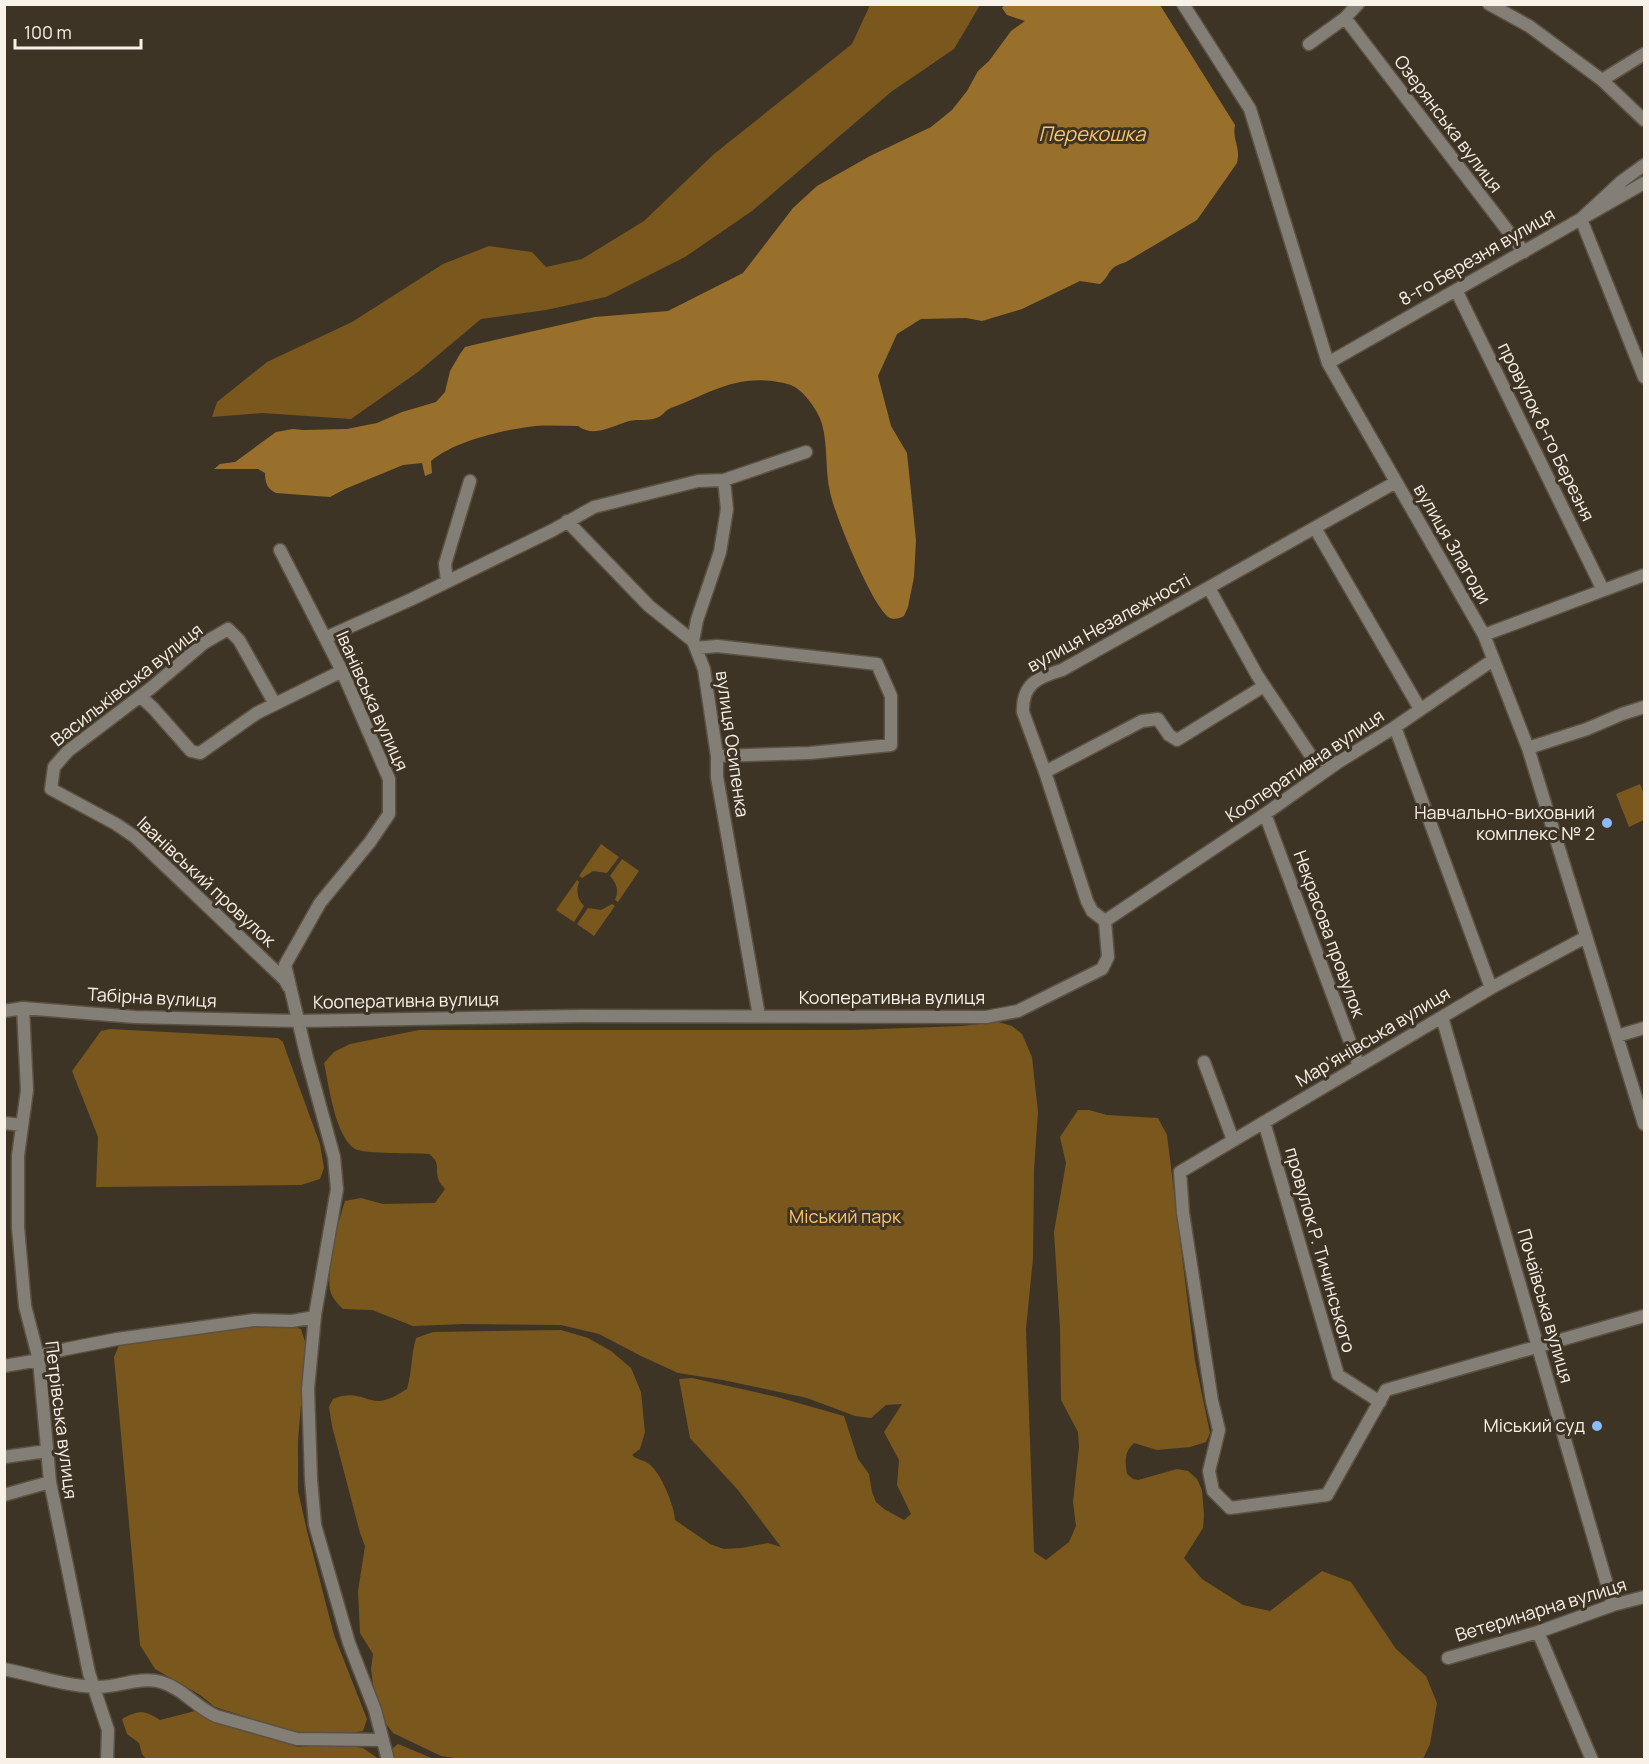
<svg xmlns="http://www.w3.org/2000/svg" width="1649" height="1764" font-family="Manrope,sans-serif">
  <rect width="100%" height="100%" fill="#3e3425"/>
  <path fill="#79571d" d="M 870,5 L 980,5 L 954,49 L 891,92 L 752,211 L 685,257 L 606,297 L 546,310 L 481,319 L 418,372 L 351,419 L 262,413 L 212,417 L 217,402 L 267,362 L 352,322 L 443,264 L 489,246 L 532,252 L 546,267 L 582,259 L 644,221 L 714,154 L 852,44 Z
    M 1640,784 L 1644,794 L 1644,820 L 1629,827 L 1616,794 Z
    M 601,844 L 619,857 L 607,873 L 593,871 L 582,878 L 579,876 Z
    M 622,859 L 639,871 L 618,902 L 615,900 C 619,891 617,883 610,876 Z
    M 577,880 L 579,882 C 576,891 577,899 584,906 L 574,922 L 556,910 Z
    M 612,904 L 615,906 L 594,936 L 577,924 L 588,908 L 601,910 Z
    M 998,1022 L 1012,1026 L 1022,1034 L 1032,1057 L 1038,1112 L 1034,1170 L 1033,1258 L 1026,1329 L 1034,1552 L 1046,1560 L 1069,1542 L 1076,1526 L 1073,1502 L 1079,1447 L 1078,1432 L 1061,1400 L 1060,1328 L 1054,1232 L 1066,1163 L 1060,1137 L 1078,1110 L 1089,1110 L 1107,1115 L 1158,1118 L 1167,1135 L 1195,1361 L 1210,1433 L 1206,1442 L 1190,1447 L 1157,1450 L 1134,1443 C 1124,1452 1125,1462 1127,1474 L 1133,1479 L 1138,1480 L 1177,1469 L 1188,1471 L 1197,1479 L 1202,1490 L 1204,1515 L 1203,1528 L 1184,1558 L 1202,1579 L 1243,1605 L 1270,1611 L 1322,1571 L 1351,1582 L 1396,1649 L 1426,1676 L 1437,1703 L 1430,1744 L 1423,1759 L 468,1760 L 441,1756 L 393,1733 L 384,1721 L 373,1684 L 371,1669 L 373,1654 L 360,1633 L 358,1591 L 365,1546 L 360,1533 L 332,1426 L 329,1407 L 333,1399 C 358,1388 368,1405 385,1400 C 393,1398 400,1393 407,1389 C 412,1372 411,1355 416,1338 L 433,1332 L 561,1330 L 588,1338 L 611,1351 L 631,1368 L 641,1392 L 645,1432 L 640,1449 L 632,1455 C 637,1460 644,1460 649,1464 C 660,1471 675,1507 675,1520 L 710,1544 L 724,1549 L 741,1548 L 768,1543 L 781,1547 L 738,1490 L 690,1438 L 679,1379 L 692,1378 L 777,1397 L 844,1416 L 858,1459 L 869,1474 L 872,1492 L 876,1502 L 884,1509 L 904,1520 L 911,1514 L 897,1485 L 899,1460 L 884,1432 L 902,1404 L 886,1405 L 871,1418 L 855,1416 L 807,1398 L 723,1380 L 678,1373 L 641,1356 L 599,1334 L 561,1325 L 464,1324 L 413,1326 L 372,1310 L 343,1309 C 337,1303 332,1298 330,1290 C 326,1267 338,1223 345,1201 L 361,1198 L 383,1204 L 435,1203 L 445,1189 C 443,1186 440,1184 439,1181 C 434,1169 442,1164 429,1154 C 415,1153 363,1154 355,1149 C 335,1136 329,1086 324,1063 L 334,1052 L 350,1044 L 419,1030 L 851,1030 L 962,1026 Z
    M 110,1029 L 278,1038 L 283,1042 L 286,1051 L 320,1144 L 324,1168 L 320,1179 L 301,1185 L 96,1187 L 98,1137 L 72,1071 L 101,1031 Z
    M 253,1325 L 289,1326 L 301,1329 L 306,1345 L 298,1441 L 298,1491 L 307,1531 L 334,1635 L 367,1719 L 363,1731 L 337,1735 L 306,1736 L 215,1707 L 200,1695 L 155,1669 L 140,1645 L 114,1357 L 120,1343 Z
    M 195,1711 L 225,1724 L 298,1747 L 340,1744 L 363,1748 L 379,1759 L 146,1759 L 142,1754 L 139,1743 L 127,1734 L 122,1719 C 139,1710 144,1710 160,1720 Z
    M 398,1744 L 434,1759 L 393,1760 L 393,1748 Z"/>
  <path fill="#99702b" d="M 1004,5 L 1160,5 L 1235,125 C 1232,141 1241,146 1237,163 L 1197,220 L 1126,262 C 1106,268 1112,274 1100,284 L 1080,281 L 1022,309 L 982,321 L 966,318 L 921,319 L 897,334 L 878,376 L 891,426 L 907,453 L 916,540 L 914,577 L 908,607 L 904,616 C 900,618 895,620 890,618 C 873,609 834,513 830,492 C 825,470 828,446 822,424 C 819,413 808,397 799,390 C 793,385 786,383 778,382 C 736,374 708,394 671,408 C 665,410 662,417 656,418 C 648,421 638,419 629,421 C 612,426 595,438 578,426 C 564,426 550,425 536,426 C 506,429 454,441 431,461 L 432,473 L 425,476 L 422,463 L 403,465 L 345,489 L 330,497 L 276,493 C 267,489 265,482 265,473 L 258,469 L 214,469 L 220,464 L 235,462 L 276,432 L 293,429 L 303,430 L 347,429 L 377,423 L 402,412 L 436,402 L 445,392 L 450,371 L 460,354 L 465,347 L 473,345 L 595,317 L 668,311 L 743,273 L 793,208 L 817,186 L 870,156 L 931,127 L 952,110 L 967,91 L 978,71 L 989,61 L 1011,31 L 1025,21 L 1007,15 L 1002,8 Z"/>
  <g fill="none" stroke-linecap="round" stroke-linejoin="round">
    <defs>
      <path id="minor" d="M 1183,4 L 1250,109 L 1328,363 L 1484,635 L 1528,748 L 1644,1124
        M 1489,4 L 1529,26 L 1602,80 L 1644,120
        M 1345,18 L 1524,252
        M 1309,44 L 1345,18 L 1358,4
        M 1602,80 L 1644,54
        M 1644,165 L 1622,181 L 1581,219 L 1644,377
        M 1456,290 L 1603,590
        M 1328,363 L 1644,183
        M 724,480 L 727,509 L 720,552 L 697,620 L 693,641 L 704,669 L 717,756 L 717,777 L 759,1016
        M 567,521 L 649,606 L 693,641
        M 1315,528 L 1420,709
        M 280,550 L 342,671 L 389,779 L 389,814 L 370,842 L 320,903 L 285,965 L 307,1058 L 334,1157 L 337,1189 L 315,1315 L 308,1389 L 311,1479 L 315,1525 L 349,1643 L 375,1710 L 388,1760
        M 447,582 L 445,564 L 470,481
        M 1209,588 L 1257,675 L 1313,759 L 1337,763
        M 1484,635 L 1644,575
        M 325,638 L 412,599 L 553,530 L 594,507 L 698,481 L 724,480 L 806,452
        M 696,648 L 717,646 L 877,664 L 891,696 L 891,745 L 810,753 L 717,756
        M 140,696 L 153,708 L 191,751 L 200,753 L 257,713 L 342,671
        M 275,704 L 239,640 L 228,629 L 204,643 L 151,688 L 68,751 L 54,767 L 51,789 L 116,824 L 135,837 L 285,980 L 288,986
        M 1395,727 L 1491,988
        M 1528,748 L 1587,729 L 1622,714 L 1644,707
        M 1045,772 L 1142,721 L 1158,719 L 1169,735 L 1177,740 L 1264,686
        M 1265,814 L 1359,1066
        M 1105,921 L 1092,911 L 1087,901 L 1045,772 L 1023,712 C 1022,684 1038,677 1062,670 L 1396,482
        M 1105,921 L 1265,814 L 1337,763 L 1395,727 L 1493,660
        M 1586,937 L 1491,988 L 1180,1172 L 1183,1213 L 1212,1401 L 1219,1430 L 1209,1471 L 1213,1491 L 1230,1508 L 1327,1495 L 1386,1390 L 1644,1316
        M 23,1008 L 27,1090 L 18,1156 L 18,1227 L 25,1306 L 39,1360 L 50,1482 L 89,1673 L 108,1730 L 107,1760
        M 4,1011 L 23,1008 L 135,1017 L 299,1021 L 580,1016 L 986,1017 L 1018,1011 L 1102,969 L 1108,957 L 1105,921
        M 1442,1017 L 1613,1605
        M 1617,1036 L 1644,1028
        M 1204,1062 L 1233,1140
        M 1264,1122 L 1338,1375 L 1380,1402
        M 4,1123 L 22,1125
        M 4,1366 L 39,1360 L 46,1354 L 66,1349 L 117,1339 L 254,1320 L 292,1321 L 315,1317
        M 4,1457 L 47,1451
        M 4,1495 L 50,1482
        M 1538,1632 L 1592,1760
        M 1448,1658 L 1538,1632 L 1613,1605 L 1644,1597
        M 4,1669 C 34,1675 65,1686 96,1687 C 117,1688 139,1676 161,1682 C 182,1688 196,1707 216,1716 L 297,1739 L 383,1740"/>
    </defs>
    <use href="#minor" stroke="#5c5244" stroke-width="15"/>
    <use href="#minor" stroke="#837e76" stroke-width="12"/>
  </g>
  <g fill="#8bb9fc" stroke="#3e3425" stroke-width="2">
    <circle cx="1607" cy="823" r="6"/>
    <circle cx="1597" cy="1426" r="6"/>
  </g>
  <g text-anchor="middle" stroke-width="6" stroke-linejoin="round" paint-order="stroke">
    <g font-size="18" fill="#f8f1e8" stroke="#3e3425">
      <text transform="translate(1448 124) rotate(53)" y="6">Озерянська вулиця</text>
      <text transform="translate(1477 257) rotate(-30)" y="6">8-го Березня вулиця</text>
      <text transform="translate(1546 432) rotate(64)" y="6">провулок 8-го Березня</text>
      <text transform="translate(1452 544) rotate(60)" y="6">вулиця Злагоди</text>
      <text transform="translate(1109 623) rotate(-29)" y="6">вулиця Незалежності</text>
      <text transform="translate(127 685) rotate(-38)" y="6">Васильківська вулиця</text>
      <text transform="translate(372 701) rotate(66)" y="6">Іванівська вулиця</text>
      <text transform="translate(732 744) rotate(82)" y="6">вулиця Осипенка</text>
      <text transform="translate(1305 766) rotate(-34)" y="6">Кооперативна вулиця</text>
      <text transform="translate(206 882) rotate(43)" y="6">Іванівський провулок</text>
      <text transform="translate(1329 934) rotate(70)" y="6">Некрасова провулок</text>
      <text transform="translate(152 998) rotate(3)" y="6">Табірна вулиця</text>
      <text x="892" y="1004">Кооперативна вулиця</text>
      <text transform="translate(406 1001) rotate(-1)" y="6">Кооперативна вулиця</text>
      <text transform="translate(1373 1037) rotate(-31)" y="6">Мар’янівська вулиця</text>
      <text transform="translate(1320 1250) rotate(74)" y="6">провулок Р. Тичинського</text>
      <text transform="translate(1545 1306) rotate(74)" y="6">Почаївська вулиця</text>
      <text transform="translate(61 1420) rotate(83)" y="6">Петрівська вулиця</text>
      <text transform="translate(1541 1610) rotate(-17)" y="6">Ветеринарна вулиця</text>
    </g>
    <g font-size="18" fill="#f8f1e8" stroke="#3e3425" text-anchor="end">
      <text x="1595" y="819">Навчально-виховний<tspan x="1595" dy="21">комплекс № 2</tspan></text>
      <text x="1585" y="1432">Міський суд</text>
    </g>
    <g font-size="18" fill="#fdc66e" stroke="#3e3425">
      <text x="845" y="1223">Міський парк</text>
    </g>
    <g font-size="20" font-style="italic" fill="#fec76e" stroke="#3e3425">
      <text x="1092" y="141">Перекошка</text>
    </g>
  </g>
  <rect width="1649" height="1764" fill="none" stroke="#f8f1e8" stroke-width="12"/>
  <path d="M15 39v9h126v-9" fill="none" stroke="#f8f1e8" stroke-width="3"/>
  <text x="24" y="39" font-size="18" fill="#f8f1e8" stroke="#3e3425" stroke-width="4.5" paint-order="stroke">100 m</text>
</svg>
